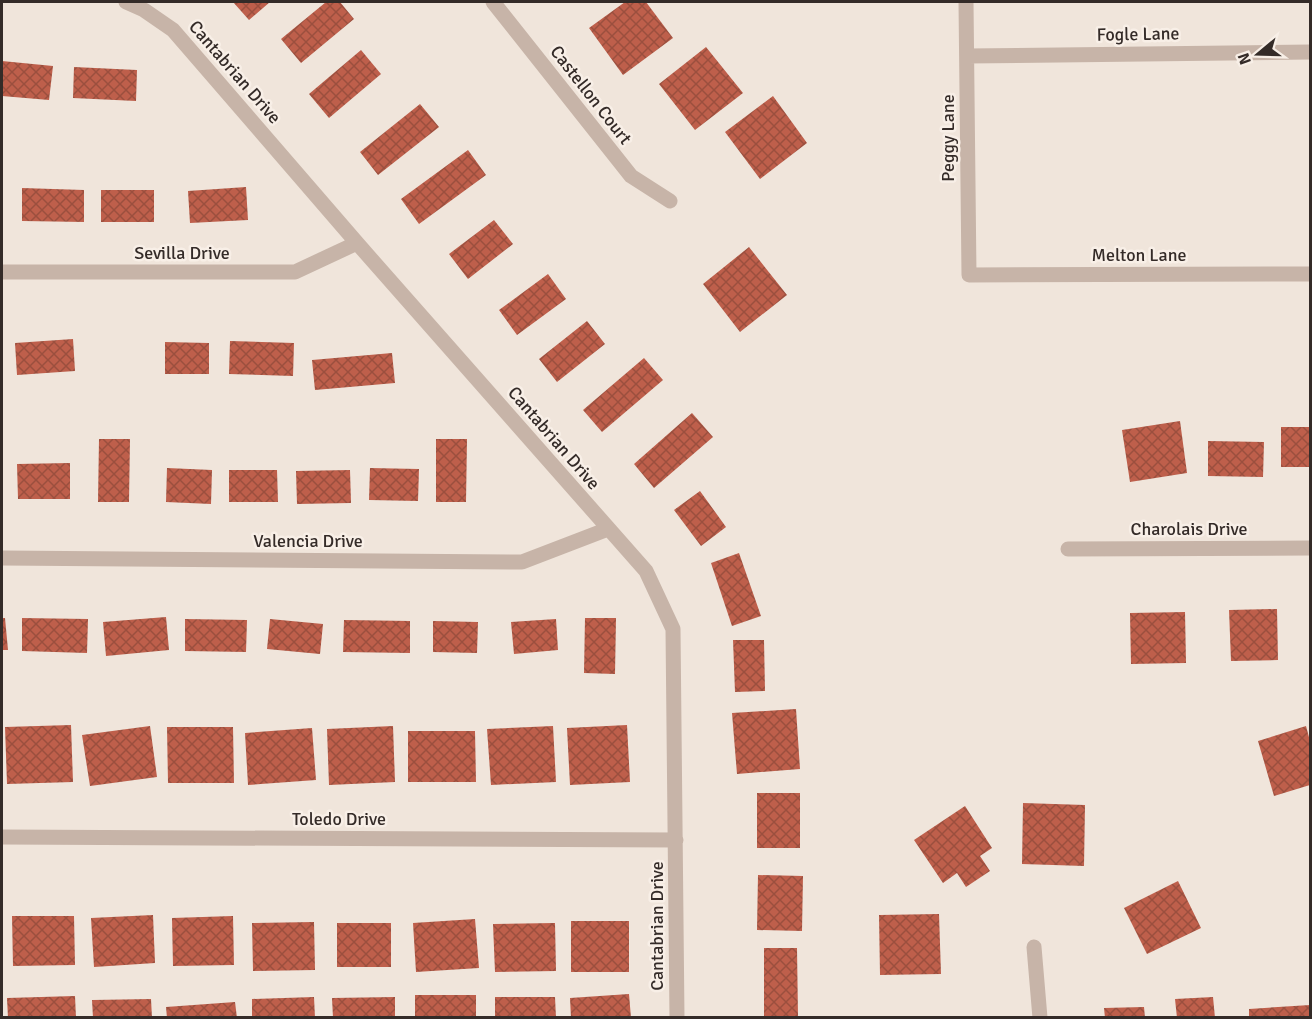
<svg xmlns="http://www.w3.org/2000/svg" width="1312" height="1019" font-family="Signika,sans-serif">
  <defs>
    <pattern id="building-cross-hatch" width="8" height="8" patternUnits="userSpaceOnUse" patternTransform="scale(1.5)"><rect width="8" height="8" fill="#be5f4b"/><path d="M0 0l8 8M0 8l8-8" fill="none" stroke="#9b4f3e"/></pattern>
  </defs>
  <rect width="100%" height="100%" fill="#f0e5db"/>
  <path fill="url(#building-cross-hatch)" d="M 233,2 L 270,2 L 249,20 Z
    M 326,2 L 340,2 L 354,19 L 301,63 L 281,39 Z
    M 625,2 L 646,2 L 673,38 L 623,75 L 589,28 Z
    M 706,47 L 743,93 L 695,130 L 659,84 Z
    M 361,50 L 381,74 L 329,118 L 309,94 Z
    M 2,61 L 53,66 L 49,100 L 2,96 Z
    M 74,67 L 137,70 L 136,101 L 73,98 Z
    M 773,96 L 807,143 L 760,179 L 725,132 Z
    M 420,104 L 439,127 L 378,175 L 360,152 Z
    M 468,150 L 486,175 L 419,224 L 401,199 Z
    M 246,187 L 248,220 L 190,223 L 188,191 Z
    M 22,188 L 84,190 L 84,222 L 22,221 Z
    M 101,190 L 154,190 L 154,222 L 101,222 Z
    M 494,220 L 513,244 L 468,279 L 449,254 Z
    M 749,247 L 787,295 L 740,332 L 703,284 Z
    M 548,274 L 566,299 L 517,335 L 499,310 Z
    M 587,321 L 605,344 L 557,382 L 539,359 Z
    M 73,339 L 75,371 L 17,375 L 15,343 Z
    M 230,341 L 294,343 L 293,376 L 229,374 Z
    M 165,342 L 209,343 L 209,374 L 165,374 Z
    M 392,353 L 395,383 L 315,390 L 312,360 Z
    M 644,358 L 663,380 L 602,432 L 583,410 Z
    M 692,413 L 713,437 L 654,488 L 634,464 Z
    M 1180,421 L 1187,473 L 1130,482 L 1122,430 Z
    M 1281,427 L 1310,427 L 1310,467 L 1281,467 Z
    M 99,439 L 130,439 L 129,502 L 98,502 Z
    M 436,439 L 467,439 L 466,502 L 436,502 Z
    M 1208,441 L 1264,442 L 1263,477 L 1208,476 Z
    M 70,463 L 70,499 L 18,499 L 17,464 Z
    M 167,468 L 212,470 L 211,504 L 166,502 Z
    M 370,468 L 419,469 L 418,501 L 369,500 Z
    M 229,470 L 277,470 L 278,502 L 229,502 Z
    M 350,470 L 351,503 L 297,504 L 296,471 Z
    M 700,491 L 726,527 L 701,546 L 674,510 Z
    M 739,553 L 761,616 L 732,626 L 711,563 Z
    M 1277,609 L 1278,660 L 1231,661 L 1229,610 Z
    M 1185,612 L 1186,663 L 1131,664 L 1130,613 Z
    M 166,617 L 169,650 L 106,656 L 103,622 Z
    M 2,618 L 5,618 L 8,650 L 2,650 Z
    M 22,618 L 88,619 L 87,653 L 22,651 Z
    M 585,618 L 616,618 L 615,674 L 584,673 Z
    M 185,619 L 247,620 L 246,652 L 185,651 Z
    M 270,619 L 323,624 L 320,654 L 267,649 Z
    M 556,619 L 558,650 L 514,654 L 511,622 Z
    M 344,620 L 410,621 L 410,653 L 343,652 Z
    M 433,621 L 478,622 L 477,653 L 433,652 Z
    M 733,640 L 764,640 L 765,691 L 735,692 Z
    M 796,709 L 800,769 L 737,774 L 732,713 Z
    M 71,725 L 73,782 L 7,784 L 5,727 Z
    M 627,725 L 630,782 L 570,785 L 567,728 Z
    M 150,726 L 157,777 L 90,786 L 82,735 Z
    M 393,726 L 395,782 L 329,785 L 327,729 Z
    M 553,726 L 556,782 L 491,785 L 487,729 Z
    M 1306,726 L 1310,741 L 1310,785 L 1274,796 L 1258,741 Z
    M 167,727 L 233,727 L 234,783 L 168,783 Z
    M 312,728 L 316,780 L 248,785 L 245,733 Z
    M 408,731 L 475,731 L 476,782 L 408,782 Z
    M 757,793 L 800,793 L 800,848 L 757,848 Z
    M 1023,803 L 1085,805 L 1084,866 L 1022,864 Z
    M 965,806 L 992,848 L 980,856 L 990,871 L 966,887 L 957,873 L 943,883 L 914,840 Z
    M 758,875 L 803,876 L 802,931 L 757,930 Z
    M 1178,881 L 1201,928 L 1147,954 L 1124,908 Z
    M 939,914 L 941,974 L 880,975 L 879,915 Z
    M 153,915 L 155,963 L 94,967 L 91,918 Z
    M 12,916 L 74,916 L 75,965 L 13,966 Z
    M 233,916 L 234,965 L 173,966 L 172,918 Z
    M 475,919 L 479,968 L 416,972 L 413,923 Z
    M 571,921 L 629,921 L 629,972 L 571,972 Z
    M 314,922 L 315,970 L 253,971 L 252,923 Z
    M 337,923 L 391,923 L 391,967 L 337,967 Z
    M 555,923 L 556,971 L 495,972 L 493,924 Z
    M 764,948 L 797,948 L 798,1016 L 764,1016 Z
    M 629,994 L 631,1018 L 571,1018 L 570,998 Z
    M 415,995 L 476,995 L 476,1018 L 415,1018 Z
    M 75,996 L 76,1018 L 8,1018 L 7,998 Z
    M 314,997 L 315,1018 L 252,1018 L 252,999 Z
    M 395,997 L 395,1018 L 333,1018 L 332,998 Z
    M 495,997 L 555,997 L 556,1018 L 495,1018 Z
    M 1213,997 L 1215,1018 L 1177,1018 L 1175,999 Z
    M 151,999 L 152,1018 L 93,1018 L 92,1000 Z
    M 235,1002 L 237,1018 L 167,1018 L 166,1007 Z
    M 1310,1005 L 1310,1018 L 1249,1018 L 1249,1009 Z
    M 1144,1007 L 1145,1018 L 1105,1018 L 1104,1008 Z"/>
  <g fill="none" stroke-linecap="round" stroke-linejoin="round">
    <path stroke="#c7b4a8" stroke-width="15" d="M 126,2 L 144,10 L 173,30 L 357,243 L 646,571 L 673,629 L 677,1018
      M 493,2 L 631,176 L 670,201
      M 966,2 L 969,275 L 1310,274
      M 967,56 L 1310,52
      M 2,272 L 295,272 L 357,243
      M 1068,549 L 1310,548
      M 2,558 L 522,562 L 608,529
      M 2,837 L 676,840
      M 1034,947 L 1040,1018"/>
  </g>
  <g text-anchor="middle" stroke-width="5" stroke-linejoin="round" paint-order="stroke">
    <g font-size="18" fill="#342b28" stroke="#f8efe7">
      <text transform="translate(1138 34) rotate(-1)" y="6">Fogle Lane</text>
      <text transform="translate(235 72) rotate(49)" y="6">Cantabrian Drive</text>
      <text transform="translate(591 95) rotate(52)" y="6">Castellon Court</text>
      <text transform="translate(948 138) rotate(-90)" y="6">Peggy Lane</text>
      <text x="182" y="259">Sevilla Drive</text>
      <text x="1139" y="261">Melton Lane</text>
      <text transform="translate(554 438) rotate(49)" y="6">Cantabrian Drive</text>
      <text x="1189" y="535">Charolais Drive</text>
      <text x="308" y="547">Valencia Drive</text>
      <text x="339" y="825">Toledo Drive</text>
      <text transform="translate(657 926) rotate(-90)" y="6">Cantabrian Drive</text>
    </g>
  </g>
  <rect width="1312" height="1019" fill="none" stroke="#342b28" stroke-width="6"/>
  <g transform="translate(1258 54) rotate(251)" stroke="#f8efe7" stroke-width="4.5" paint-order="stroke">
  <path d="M0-4.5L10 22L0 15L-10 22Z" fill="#342b28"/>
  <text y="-9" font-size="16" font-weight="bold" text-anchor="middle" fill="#342b28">N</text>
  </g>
</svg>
